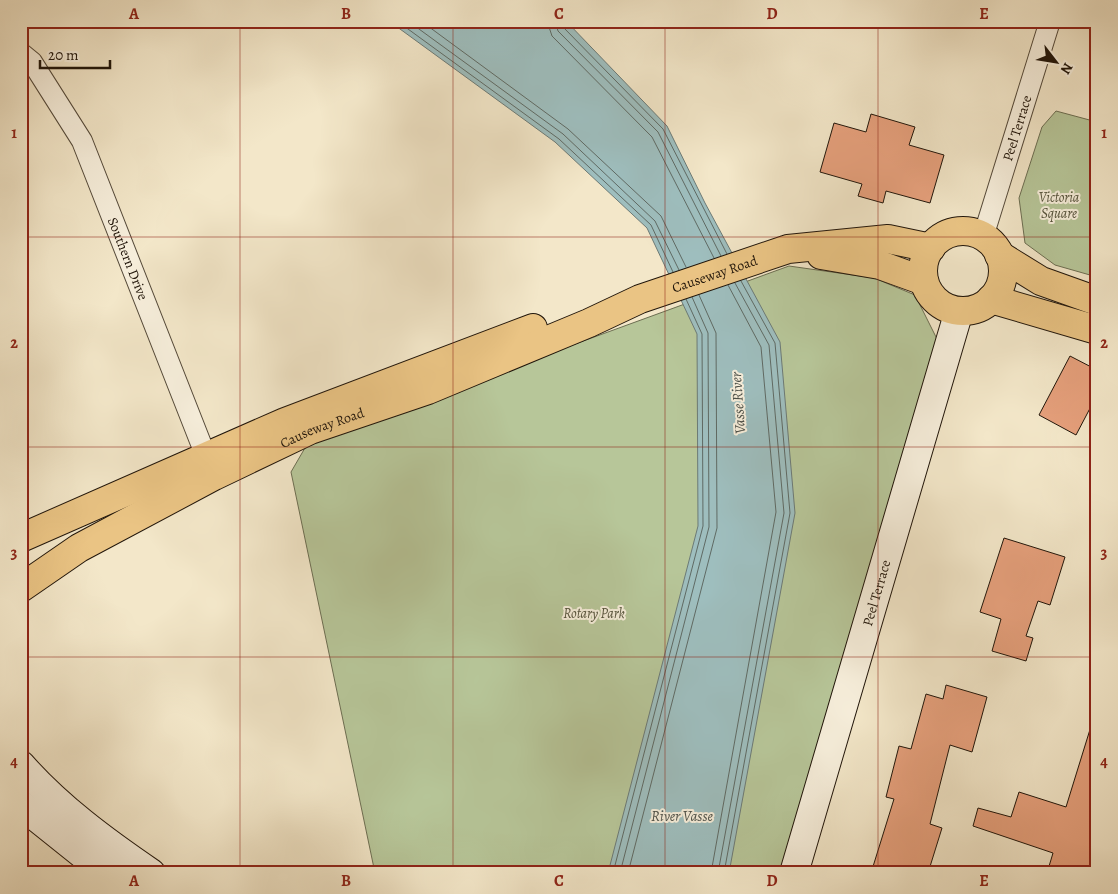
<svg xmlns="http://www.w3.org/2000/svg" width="1118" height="894" font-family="Alegreya,serif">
  <rect width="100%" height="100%" fill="#f3e7c9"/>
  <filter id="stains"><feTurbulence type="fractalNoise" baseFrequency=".004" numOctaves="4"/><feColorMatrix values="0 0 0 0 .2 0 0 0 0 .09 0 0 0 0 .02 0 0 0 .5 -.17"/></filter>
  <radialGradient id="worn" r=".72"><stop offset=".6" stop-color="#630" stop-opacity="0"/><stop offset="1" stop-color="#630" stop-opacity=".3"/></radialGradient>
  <path fill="#b7c699" stroke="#6c6e52" d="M 1056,111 L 1097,122 L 1097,277 L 1055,265 L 1025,243 L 1019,198 L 1042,127 Z
    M 789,266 L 874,278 L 915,295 L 940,345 L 792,873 L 375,873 L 291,472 L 309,441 Z"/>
  <path fill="#9ebebe" stroke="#6c7a76" d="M 389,21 L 566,21 L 667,126 L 705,203 L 780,342 L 795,513 L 729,873 L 608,873 L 698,526 L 697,334 L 647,228 L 555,142 Z"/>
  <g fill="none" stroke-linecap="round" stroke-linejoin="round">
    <path stroke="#5f6a64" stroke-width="1" d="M 397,21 L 559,139 L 651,225 L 673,272
      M 408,21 L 563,134 L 655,221 L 679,270
      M 421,21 L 568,129 L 661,216 L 686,267
      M 547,21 L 552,36 L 652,137 L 714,258
      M 555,21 L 558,31 L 658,132 L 721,256
      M 561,21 L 563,27 L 663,129 L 727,254
      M 613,873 L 703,526 L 702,334 L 686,299
      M 620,873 L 709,527 L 708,333 L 692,297
      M 628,873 L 717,528 L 716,333 L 699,295
      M 711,873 L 776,512 L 761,347 L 728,285
      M 718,873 L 784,513 L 769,345 L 735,283
      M 724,873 L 790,513 L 775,343 L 741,281"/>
  </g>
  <path fill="#e6a07c" stroke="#20150a" d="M 871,114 L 915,127 L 909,145 L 944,155 L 930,203 L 886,191 L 883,203 L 858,196 L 862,184 L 820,172 L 834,123 L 866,132 Z
    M 1070,356 L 1097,370 L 1097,395 L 1076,435 L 1039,415 Z
    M 1004,538 L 1065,557 L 1050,605 L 1038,601 L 1026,636 L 1033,638 L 1026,661 L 992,651 L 1001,619 L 980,612 Z
    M 946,685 L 987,697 L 972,752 L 950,745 L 930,824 L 942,828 L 928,873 L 871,873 L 894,799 L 886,797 L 899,746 L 911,749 L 926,694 L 943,699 Z
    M 1092,723 L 1097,724 L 1097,873 L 1047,873 L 1053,853 L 973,826 L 978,808 L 1011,817 L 1019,792 L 1066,807 Z"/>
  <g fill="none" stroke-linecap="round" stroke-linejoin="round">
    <defs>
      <g id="street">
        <path id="s1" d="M 21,53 L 32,62 L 82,141 L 211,469"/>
        <path id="s2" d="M 983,237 L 1050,21"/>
      </g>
      <g id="secondary">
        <path d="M 21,765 C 58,807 104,841 151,873"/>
        <path d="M 21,805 L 106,873"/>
        <path id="s3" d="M 794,873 L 959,311"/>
      </g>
      <g id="primary">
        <circle cx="963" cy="271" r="40"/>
        <path d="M 821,255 L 880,265 L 924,281"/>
        <path d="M 999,255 L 1041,281 L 1097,301"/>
        <path d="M 991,299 L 1097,330"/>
        <path d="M 21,538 L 285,422 L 533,328"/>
        <path id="s4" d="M 21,588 L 79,548 L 214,476 L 310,430 L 428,390 L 589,323 L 640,299 L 788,249 L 888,239 L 931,248"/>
      </g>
    </defs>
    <use href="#street" stroke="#554a3a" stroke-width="22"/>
    <use href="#secondary" stroke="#20150a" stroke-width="30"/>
    <use href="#primary" stroke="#20150a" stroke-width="30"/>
    <use href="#street" stroke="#f7efdc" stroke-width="20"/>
    <use href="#secondary" stroke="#f7efdc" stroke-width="28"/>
    <use href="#primary" stroke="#eac484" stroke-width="28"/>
  </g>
  <path fill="none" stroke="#8f2418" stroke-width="1" stroke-opacity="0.55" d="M 240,21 L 240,873M 453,21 L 453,873M 665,21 L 665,873M 878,21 L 878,873M 21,237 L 1097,237M 21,447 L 1097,447M 21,657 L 1097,657"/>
  <g text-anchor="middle" stroke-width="4" stroke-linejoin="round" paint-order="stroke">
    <g font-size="14" fill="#20150a" stroke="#f7efdc">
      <text dy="5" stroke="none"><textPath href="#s2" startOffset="114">Peel Terrace</textPath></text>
      <text dy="5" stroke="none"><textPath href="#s1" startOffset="234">Southern Drive</textPath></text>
      <text dy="5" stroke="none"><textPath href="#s4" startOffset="764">Causeway Road</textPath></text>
      <text dy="5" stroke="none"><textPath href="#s4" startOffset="342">Causeway Road</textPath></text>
      <text dy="5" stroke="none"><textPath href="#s3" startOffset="292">Peel Terrace</textPath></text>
    </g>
    <g font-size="14" font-style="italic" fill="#55533c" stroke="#f7efdc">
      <text x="1059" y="202">Victoria<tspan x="1059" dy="16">Square</tspan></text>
      <text x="594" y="618">Rotary Park</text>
    </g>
    <g font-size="15" font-style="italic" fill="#4c5049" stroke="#f7efdc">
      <text transform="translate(738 403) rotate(-94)" y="5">Vasse River</text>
      <text x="682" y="821">River Vasse</text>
    </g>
  </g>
  <rect width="1118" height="894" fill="none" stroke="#f3e7c9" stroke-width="55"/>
  <g transform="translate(1056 62) rotate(121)" stroke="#f7efdc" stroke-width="4" paint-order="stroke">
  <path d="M0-4L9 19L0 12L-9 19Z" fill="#20150a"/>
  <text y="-8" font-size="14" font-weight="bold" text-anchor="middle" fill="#20150a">N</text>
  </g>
  <path d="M40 60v8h70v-8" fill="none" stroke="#20150a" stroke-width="2.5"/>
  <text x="48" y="60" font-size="15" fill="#20150a" stroke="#f7efdc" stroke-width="4" paint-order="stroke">20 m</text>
  <rect x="28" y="28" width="1062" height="838" fill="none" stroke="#8f2418" stroke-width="2"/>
  <g font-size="16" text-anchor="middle" font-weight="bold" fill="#8f2418">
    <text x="134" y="19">A</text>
    <text x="346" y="19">B</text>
    <text x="559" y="19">C</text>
    <text x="772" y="19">D</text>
    <text x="984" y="19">E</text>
    <text x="14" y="138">1</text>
    <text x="1104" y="138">1</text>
    <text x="14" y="348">2</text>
    <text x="1104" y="348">2</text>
    <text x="14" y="558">3</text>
    <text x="1104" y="558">3</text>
    <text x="14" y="767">4</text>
    <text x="1104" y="767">4</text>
    <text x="134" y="886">A</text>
    <text x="346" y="886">B</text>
    <text x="559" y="886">C</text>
    <text x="772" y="886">D</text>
    <text x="984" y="886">E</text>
  </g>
  <rect width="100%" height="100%" filter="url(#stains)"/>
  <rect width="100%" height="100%" fill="url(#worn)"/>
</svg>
